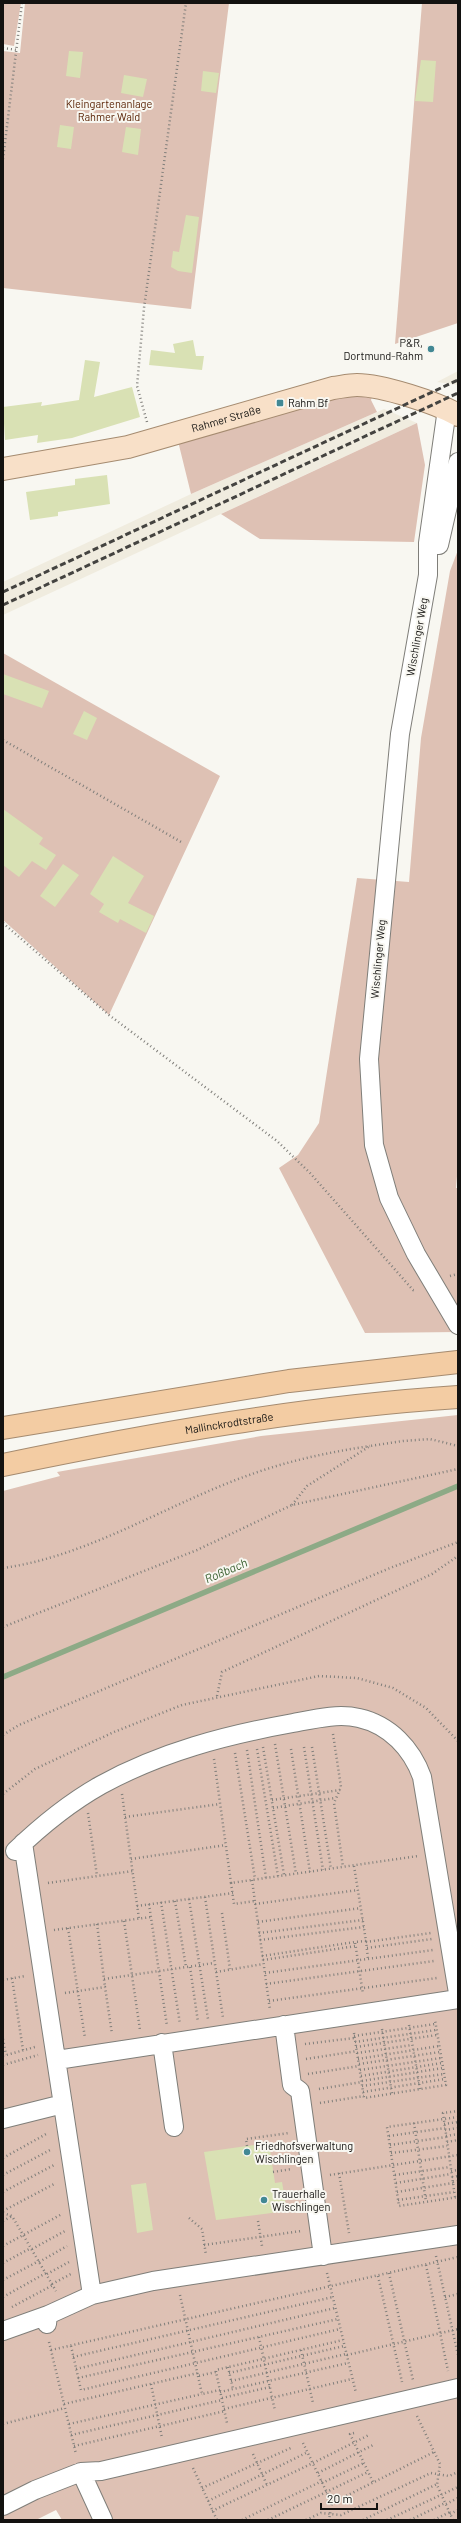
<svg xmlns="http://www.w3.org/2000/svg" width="461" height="2523" font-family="Barlow,sans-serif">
  <rect width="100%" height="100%" fill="#f8f7f1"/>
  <path fill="#f0ecdf" d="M 458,371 L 458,385 L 437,382 Z
    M 384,409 L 417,423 L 3,615 L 3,582 L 191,494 Z"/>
  <path fill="#dec1b4" d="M 3,3 L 21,3 L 14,46 L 3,44 Z
    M 25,3 L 229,3 L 191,309 L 3,288 L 3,51 L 20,53 Z
    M 422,3 L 458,3 L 458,323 L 395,344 Z
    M 375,387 L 371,400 L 377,412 L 191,494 L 176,433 Z
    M 417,423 L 425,465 L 414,542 L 260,539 L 221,514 Z
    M 458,550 L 458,1165 L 456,1188 L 458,1188 L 458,1332 L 365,1333 L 279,1168 L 298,1155 L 319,1123 L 357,878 L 409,882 L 421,738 L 450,571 Z
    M 3,653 L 220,776 L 109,1015 L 3,920 Z
    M 458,1415 L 458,2520 L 62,2520 L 56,2510 L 36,2520 L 3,2520 L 3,1491 L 60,1476 L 57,1472 L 261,1436 Z"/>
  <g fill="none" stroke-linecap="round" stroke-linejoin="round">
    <path stroke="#8daa86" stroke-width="5.5" d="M 3,1677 L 458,1486"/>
  </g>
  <path fill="#d9e1b4" d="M 69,51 L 83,52 L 80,78 L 66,76 Z
    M 421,60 L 436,61 L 433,102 L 415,101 Z
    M 203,71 L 219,73 L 216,93 L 201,91 Z
    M 124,75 L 147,79 L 143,97 L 121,93 Z
    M 60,125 L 74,127 L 71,149 L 57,147 Z
    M 126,127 L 141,129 L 138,155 L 122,152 Z
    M 186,215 L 199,217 L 192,273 L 178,271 L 171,267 L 173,251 L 179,252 Z
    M 193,340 L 196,356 L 204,356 L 202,370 L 149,365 L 151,350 L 175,353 L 173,344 Z
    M 85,360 L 100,362 L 94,397 L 132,387 L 140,417 L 72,438 L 37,443 L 38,435 L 5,440 L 3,407 L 42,402 L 41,406 L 79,400 Z
    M 107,475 L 110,504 L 58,512 L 58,516 L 30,520 L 26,492 L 75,485 L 75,479 Z
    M 3,674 L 49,691 L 42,708 L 3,694 Z
    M 84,711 L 97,718 L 87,740 L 73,734 Z
    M 3,809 L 43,838 L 39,844 L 56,855 L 46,870 L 32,861 L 19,877 L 3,865 Z
    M 113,856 L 144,876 L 128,903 L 154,916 L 146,933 L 120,919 L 118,923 L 99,912 L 104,904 L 90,894 Z
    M 63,864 L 79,875 L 55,907 L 40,896 Z
    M 269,2143 L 275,2183 L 282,2182 L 287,2211 L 216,2220 L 204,2152 Z
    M 146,2183 L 153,2230 L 137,2233 L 131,2185 Z"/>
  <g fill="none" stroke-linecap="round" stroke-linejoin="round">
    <defs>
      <path id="minor" d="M 447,409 L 428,543 L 428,575 L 400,734 L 369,1059 L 374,1145 L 389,1198 L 416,1254 L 458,1325
        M 439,545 L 458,462
        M 23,1843 L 92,2295
        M 15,1851 C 41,1826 69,1803 101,1785 C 161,1752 226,1735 293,1723 C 314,1719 338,1713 359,1718 C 390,1725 412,1749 422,1777 L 458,1993
        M 284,2025 L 292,2085 L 300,2091 L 323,2256
        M 162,2043 L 174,2127
        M 57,2060 L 458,1999
        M 3,2119 L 63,2104
        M 47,2324 L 48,2315 L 92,2295 L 153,2281 L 458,2235
        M 3,2331 L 48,2315
        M 81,2472 L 101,2471 L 458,2388
        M 3,2506 L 35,2490 L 81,2472 L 103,2520"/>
      <g id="major">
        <path id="s1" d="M 3,469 L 128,447 L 333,388 C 341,387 349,385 357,385 C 382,385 437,403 458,415"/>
      </g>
      <g id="highway">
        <path d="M 3,1428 L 289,1381 L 458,1362"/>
        <path id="s2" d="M 3,1465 C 152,1434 305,1407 458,1397"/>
      </g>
    </defs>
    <use href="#minor" stroke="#7f7e79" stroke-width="20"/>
    <use href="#major" stroke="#a58b70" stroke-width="24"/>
    <use href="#highway" stroke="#a58b70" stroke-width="24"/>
    <path stroke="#807f7b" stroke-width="2.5" stroke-dasharray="1 3" stroke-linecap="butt" d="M 3,48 L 17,50
      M 3,159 L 22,3
      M 147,422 L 137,386 L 144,308 L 186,3
      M 3,740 L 183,843
      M 3,923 L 109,1015 L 277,1141 L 310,1173 L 413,1290 L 416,1291
      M 450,1276 L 458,1274
      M 292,1505 L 307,1486 L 370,1446 L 403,1441 L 430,1439 L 458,1446
      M 3,1568 C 91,1556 172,1501 255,1473 C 292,1460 330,1452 370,1446
      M 3,1627 L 197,1550 L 292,1505 L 458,1469
      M 217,1696 L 222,1672 L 432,1574 L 458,1556
      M 333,1734 L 341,1787 L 334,1803 L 343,1867
      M 3,1735 L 19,1725 L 390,1568 L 458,1542
      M 275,1744 L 296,1874
      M 263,1747 L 284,1875
      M 304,1747 L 323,1870
      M 312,1747 L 331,1869
      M 257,1749 L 278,1876
      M 291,1749 L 310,1872
      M 247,1750 L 266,1878
      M 235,1753 L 255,1879
      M 214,1759 L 231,1883 L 418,1856
      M 3,1794 L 35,1769 L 114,1732 L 182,1705 L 319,1676 L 357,1678 L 393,1688 L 426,1708 L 458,1741
      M 122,1794 L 139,1919
      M 272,1800 L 340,1790
      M 273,1808 L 335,1798
      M 88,1813 L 97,1876
      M 125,1817 L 220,1804
      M 131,1859 L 226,1845
      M 354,1866 L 366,1941 L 355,1942 L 363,1994
      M 252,1880 L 270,2010
      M 48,1883 L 133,1871
      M 231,1883 L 234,1904 L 255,1901
      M 205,1897 L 223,2018
      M 189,1899 L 208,2019
      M 175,1901 L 186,1967
      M 161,1902 L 180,2024
      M 149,1904 L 167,2026
      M 255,1904 L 358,1890
      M 137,1906 L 233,1893
      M 222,1913 L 230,1969
      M 124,1921 L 140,2030
      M 258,1922 L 361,1908
      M 97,1924 L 105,1987
      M 68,1928 L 85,2038
      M 54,1930 L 151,1917
      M 259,1933 L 363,1920
      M 260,1940 L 364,1927
      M 366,1941 L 368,1959
      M 366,1942 L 431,1933
      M 367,1948 L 432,1939
      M 262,1956 L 355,1942
      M 263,1960 L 356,1946
      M 190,1967 L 198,2022
      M 216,1972 L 263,1964
      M 265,1973 L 433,1950
      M 12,1978 L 23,2050
      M 104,1979 L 214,1963
      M 3,1980 L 25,1976
      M 266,1984 L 434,1961
      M 65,1993 L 105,1987 L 112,2034
      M 269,2001 L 437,1978
      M 409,2025 L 420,2089
      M 382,2029 L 392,2094
      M 354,2033 L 364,2098 L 446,2085 L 435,2020
      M 354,2036 L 435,2024
      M 3,2039 L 6,2055
      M 355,2042 L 436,2030
      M 305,2044 L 354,2038
      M 356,2047 L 437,2035
      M 357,2053 L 412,2045
      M 3,2056 L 35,2047
      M 306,2059 L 357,2051
      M 358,2059 L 439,2046
      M 359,2064 L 440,2052
      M 3,2065 L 38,2055
      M 360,2070 L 441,2058
      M 308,2074 L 359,2066
      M 361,2076 L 442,2063
      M 362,2081 L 443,2068
      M 362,2086 L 444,2074
      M 319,2089 L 362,2082
      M 363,2092 L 445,2079
      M 320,2103 L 364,2096
      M 458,2117 L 387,2127 L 399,2206 L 458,2197
      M 414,2123 L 426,2202
      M 444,2124 L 458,2122
      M 445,2130 L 458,2128
      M 389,2136 L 445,2128
      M 446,2136 L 458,2134
      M 447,2142 L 458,2140
      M 390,2145 L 446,2137
      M 247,2146 L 246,2139 L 289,2133
      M 391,2153 L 447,2146
      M 3,2158 L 48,2133
      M 451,2171 L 458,2170
      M 273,2172 L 292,2169
      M 339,2173 L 349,2233
      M 3,2175 L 52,2149
      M 330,2175 L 458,2155
      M 395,2175 L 450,2167
      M 452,2177 L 458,2176
      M 453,2182 L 458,2181
      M 396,2183 L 451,2174
      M 3,2192 L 54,2165
      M 397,2192 L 453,2183
      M 455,2197 L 443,2113 L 458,2111
      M 398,2200 L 454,2192
      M 3,2211 L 56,2183
      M 3,2213 L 12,2216 L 56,2291
      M 189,2218 L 202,2229 L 206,2255
      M 3,2221 L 12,2216
      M 258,2221 L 262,2246
      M 204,2245 L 301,2231
      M 3,2246 L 62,2214
      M 32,2249 L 65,2231
      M 436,2256 L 458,2355
      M 39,2262 L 67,2246
      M 3,2263 L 31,2248
      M 426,2265 L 448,2371
      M 327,2273 L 356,2393
      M 389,2273 L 413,2380
      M 47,2274 L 69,2262
      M 378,2276 L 402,2382
      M 3,2280 L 39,2261
      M 52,2284 L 71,2274
      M 180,2295 L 198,2376 L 216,2372 L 227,2423
      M 3,2297 L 46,2273
      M 445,2297 L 458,2294
      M 12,2307 L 53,2285
      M 259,2337 L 275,2411
      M 49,2342 L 76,2454
      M 71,2346 L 81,2390 L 340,2329
      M 51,2350 L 458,2257
      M 301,2350 L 313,2403
      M 347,2355 L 458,2329
      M 73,2357 L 333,2297
      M 228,2367 L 233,2389
      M 76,2369 L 335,2308
      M 216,2372 L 216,2370 L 343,2340
      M 229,2373 L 344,2346
      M 198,2376 L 202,2394 L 220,2390
      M 78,2378 L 338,2319
      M 231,2381 L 346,2354
      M 151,2384 L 162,2438
      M 220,2392 L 348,2363
      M 222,2398 L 270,2387
      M 64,2404 L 198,2373
      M 224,2409 L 352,2379
      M 417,2416 L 440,2464 L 437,2485 L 453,2520
      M 3,2424 L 65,2408
      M 69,2424 L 202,2394
      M 354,2433 L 350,2434 L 373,2482
      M 71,2435 L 222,2400
      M 303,2443 L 332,2503 L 329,2520
      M 74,2446 L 225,2411
      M 253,2454 L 267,2485
      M 313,2463 L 369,2435
      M 193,2468 L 217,2520
      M 318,2473 L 373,2445
      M 322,2483 L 364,2463
      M 202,2488 L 293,2447
      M 208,2501 L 308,2452
      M 332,2503 L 434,2452
      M 446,2504 L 458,2498
      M 212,2511 L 313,2463
      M 450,2514 L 458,2510
      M 242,2520 L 322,2481
      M 268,2520 L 368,2472
      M 306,2520 L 321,2513 L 341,2515 L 431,2473 L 449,2476 L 458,2472
      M 363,2520 L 437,2484
      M 387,2520 L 458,2487
      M 410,2520 L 445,2503
      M 434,2520 L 450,2512"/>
    <use href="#minor" stroke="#fff" stroke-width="18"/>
    <use href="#major" stroke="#f8e0c8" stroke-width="22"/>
    <use href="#highway" stroke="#f3cca3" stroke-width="22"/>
    <path stroke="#444340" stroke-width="3" stroke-dasharray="6 3" stroke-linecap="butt" d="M 3,592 L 458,380
      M 3,605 L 458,393"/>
  </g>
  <g fill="#428894" stroke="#f8f7f1" stroke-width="1.5">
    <circle cx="431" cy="349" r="4"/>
    <rect x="276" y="399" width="8" height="8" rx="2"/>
    <circle cx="247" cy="2152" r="4"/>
    <circle cx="264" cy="2200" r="4"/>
  </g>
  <g text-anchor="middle" stroke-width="4" stroke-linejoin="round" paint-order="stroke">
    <g font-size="11" fill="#5a2305" stroke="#f8f7f1">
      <text x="109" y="108">Kleingartenanlage<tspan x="109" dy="13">Rahmer Wald</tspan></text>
    </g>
    <g font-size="11" fill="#131210" stroke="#f8f7f1" text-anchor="start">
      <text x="423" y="347" text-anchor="end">P&amp;R,<tspan x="423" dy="13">Dortmund-Rahm</tspan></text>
      <text x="288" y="407">Rahm Bf</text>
      <text x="255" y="2150">Friedhofsverwaltung<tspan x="255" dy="13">Wischlingen</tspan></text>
      <text x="272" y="2198">Trauerhalle<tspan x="272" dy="13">Wischlingen</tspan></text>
    </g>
    <g font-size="11" fill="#131210" stroke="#f8f7f1">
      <text dy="4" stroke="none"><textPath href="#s1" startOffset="229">Rahmer Straße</textPath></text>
      <text transform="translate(417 637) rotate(-80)" y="4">Wischlinger Weg</text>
      <text transform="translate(378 959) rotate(-85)" y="4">Wischlinger Weg</text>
      <text dy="4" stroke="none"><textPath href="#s2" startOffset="230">Mallinckrodtstraße</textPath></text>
    </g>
    <g font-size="12" font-style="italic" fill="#335a29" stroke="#f8f7f1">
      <text transform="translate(226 1571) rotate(-23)" y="4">Roßbach</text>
    </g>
  </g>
  <rect width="461" height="2523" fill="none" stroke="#131210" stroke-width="8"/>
  <path d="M321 2503v6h56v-6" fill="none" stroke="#131210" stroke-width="2"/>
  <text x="327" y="2503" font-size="12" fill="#131210" stroke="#f8f7f1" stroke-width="3" paint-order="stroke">20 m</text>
</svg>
